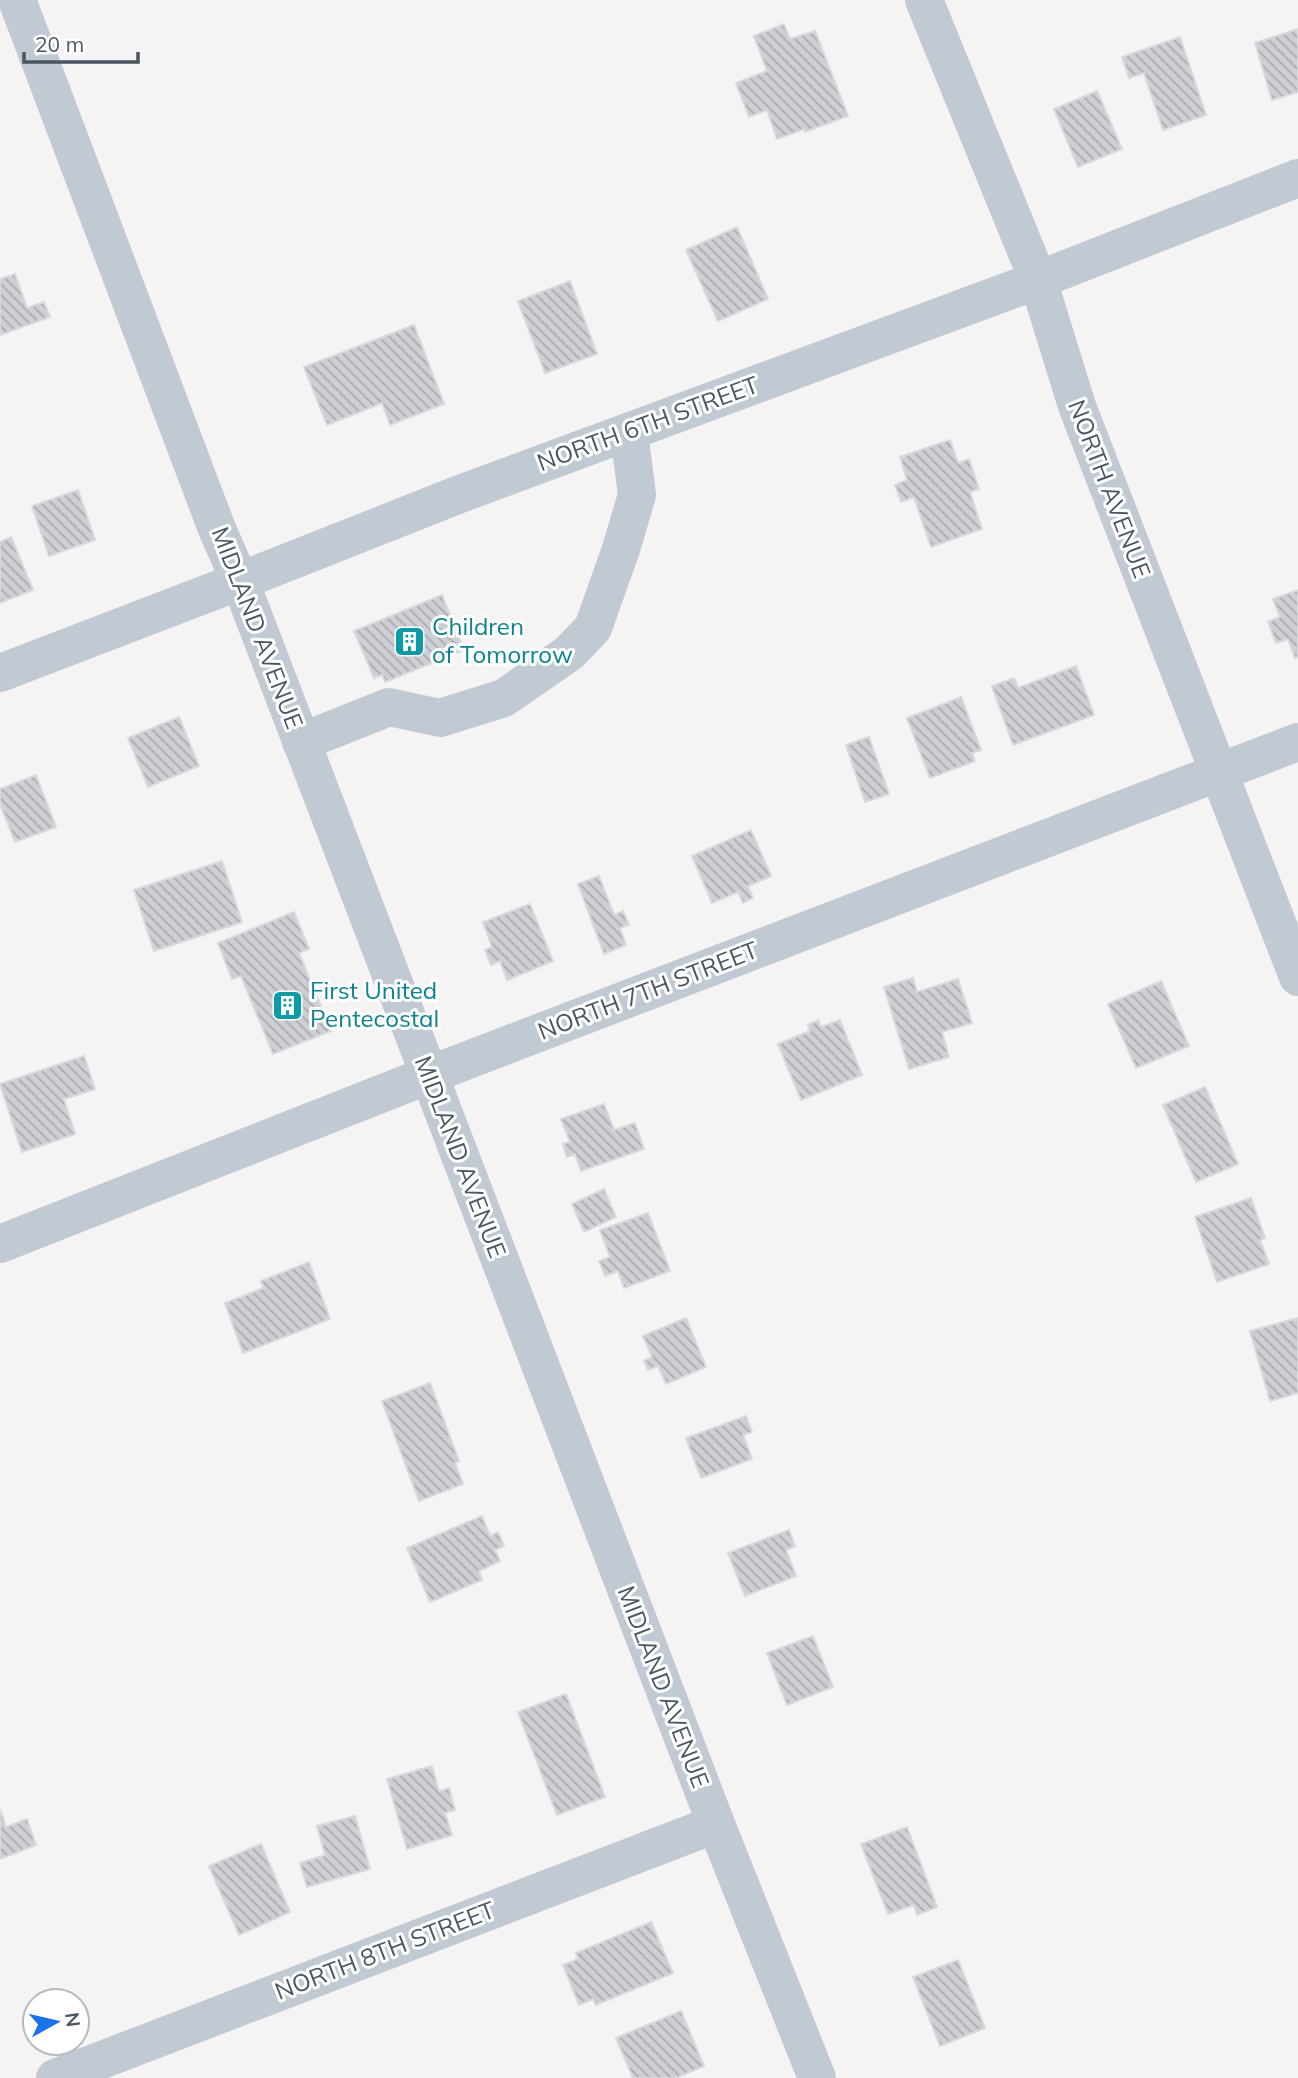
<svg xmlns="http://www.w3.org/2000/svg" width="1298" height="2078" font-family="Mulish,sans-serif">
  <defs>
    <pattern id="building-back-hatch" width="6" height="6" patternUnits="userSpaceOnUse" patternTransform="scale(1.75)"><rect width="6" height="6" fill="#cdcfd5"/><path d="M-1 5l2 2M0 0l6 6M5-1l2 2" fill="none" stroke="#a8abb0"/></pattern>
  </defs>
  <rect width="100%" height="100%" fill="#f5f3f3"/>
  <path fill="url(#building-back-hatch)" stroke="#d7d9de" stroke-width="2" d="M 784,24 L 790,39 L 815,31 L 848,116 L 805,132 L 804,129 L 777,139 L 767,110 L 749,117 L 736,83 L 767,71 L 754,36 Z
    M 1298,29 L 1298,92 L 1272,100 L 1255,43 Z
    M 1180,37 L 1206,115 L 1163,130 L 1144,73 L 1129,78 L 1122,57 Z
    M 1097,91 L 1122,149 L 1078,167 L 1054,109 Z
    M 737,227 L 768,299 L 718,321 L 686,250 Z
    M 15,274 L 27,308 L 44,302 L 50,317 L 0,335 L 0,279 Z
    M 570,281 L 597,354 L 545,373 L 518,301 Z
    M 414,325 L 444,404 L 390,425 L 382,403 L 327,425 L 304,367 Z
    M 950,440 L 958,463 L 969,459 L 979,489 L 970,492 L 982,529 L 931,547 L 914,497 L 901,502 L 895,485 L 907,480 L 900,457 Z
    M 78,490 L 95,540 L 49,556 L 32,506 Z
    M 11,537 L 33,590 L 0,603 L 0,542 Z
    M 1298,590 L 1298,657 L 1295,658 L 1288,639 L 1276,643 L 1268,622 L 1280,617 L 1273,599 Z
    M 442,595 L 464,650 L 385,682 L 382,675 L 374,678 L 354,631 Z
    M 1076,666 L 1094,715 L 1013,745 L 992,686 L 1014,678 L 1018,688 Z
    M 961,697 L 981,750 L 972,753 L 975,761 L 930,778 L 907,718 Z
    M 179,717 L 199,766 L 148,787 L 128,738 Z
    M 869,737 L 889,794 L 865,802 L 846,745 Z
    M 36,775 L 56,827 L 15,842 L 0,804 L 0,789 Z
    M 751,830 L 771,876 L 748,886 L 753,898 L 743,903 L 738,892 L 712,903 L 692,856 Z
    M 222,861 L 242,922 L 154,951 L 134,890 Z
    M 599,876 L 614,915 L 623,911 L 629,925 L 620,928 L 626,945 L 604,954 L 578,884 Z
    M 530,904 L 553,961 L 507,980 L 500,961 L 491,965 L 485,950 L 492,947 L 483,922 Z
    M 294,912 L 309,949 L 299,953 L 331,1031 L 273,1054 L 241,976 L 232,979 L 218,943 Z
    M 913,978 L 917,992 L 958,979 L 972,1023 L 942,1032 L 949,1057 L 909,1069 L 884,987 Z
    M 1161,981 L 1189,1046 L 1136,1068 L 1108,1004 Z
    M 818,1020 L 821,1027 L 840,1020 L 862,1075 L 801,1100 L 778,1044 L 810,1031 L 808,1025 Z
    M 84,1056 L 95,1089 L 64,1099 L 75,1134 L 22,1152 L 0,1084 Z
    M 1205,1087 L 1238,1164 L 1196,1182 L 1163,1105 Z
    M 604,1104 L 614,1130 L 635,1123 L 644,1149 L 581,1171 L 575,1154 L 567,1157 L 563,1144 L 570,1142 L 561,1119 Z
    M 604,1189 L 616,1217 L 584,1232 L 572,1204 Z
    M 1251,1198 L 1265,1238 L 1260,1240 L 1269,1264 L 1217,1282 L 1195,1217 Z
    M 648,1213 L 670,1271 L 624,1288 L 618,1271 L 605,1276 L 599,1261 L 610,1257 L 600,1230 Z
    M 309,1262 L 330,1319 L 243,1353 L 225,1303 L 264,1288 L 261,1281 Z
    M 686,1318 L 706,1367 L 666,1384 L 658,1366 L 648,1370 L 644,1361 L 652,1357 L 643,1336 Z
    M 1298,1318 L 1298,1393 L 1270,1401 L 1250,1331 Z
    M 430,1383 L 459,1461 L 455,1463 L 463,1484 L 419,1501 L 382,1401 Z
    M 746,1416 L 752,1432 L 743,1435 L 752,1459 L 701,1478 L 686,1438 Z
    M 482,1516 L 490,1536 L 498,1532 L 504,1546 L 495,1550 L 500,1561 L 479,1571 L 482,1580 L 430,1602 L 407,1548 Z
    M 789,1530 L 795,1546 L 786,1550 L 796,1576 L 745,1596 L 728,1553 Z
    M 813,1636 L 833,1687 L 787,1705 L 767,1653 Z
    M 566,1694 L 605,1797 L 557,1815 L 518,1712 Z
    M 432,1766 L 439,1791 L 449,1788 L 455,1810 L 445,1813 L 452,1835 L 407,1849 L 387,1779 Z
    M 0,1809 L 6,1827 L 27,1819 L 36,1845 L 0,1859 Z
    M 355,1816 L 370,1869 L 307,1887 L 300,1863 L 325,1855 L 317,1826 Z
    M 907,1827 L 937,1907 L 917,1915 L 914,1905 L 888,1914 L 861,1844 Z
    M 261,1844 L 290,1912 L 239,1935 L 209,1866 Z
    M 651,1922 L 673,1973 L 596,2005 L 593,1999 L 579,2005 L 563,1965 L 578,1959 L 576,1953 Z
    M 958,1960 L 985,2028 L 940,2046 L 913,1977 Z
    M 681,2011 L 704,2066 L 676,2078 L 633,2078 L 616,2038 Z"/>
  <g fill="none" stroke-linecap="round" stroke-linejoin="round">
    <path stroke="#c1cad2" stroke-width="38" d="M 17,0 L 217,529 L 240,581 L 716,1824 L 817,2078
      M 924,0 L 1038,280 L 1077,406 L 1298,977
      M 0,673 L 240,581 L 460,494 L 1038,280 L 1298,178
      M 301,742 L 389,707 L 440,718 L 504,698 L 569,653 L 593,628 L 621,549 L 637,495 L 629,432
      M 0,1244 L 429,1075 L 1298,742
      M 55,2078 L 716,1824"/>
  </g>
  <defs>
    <symbol id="building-square" viewBox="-11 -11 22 22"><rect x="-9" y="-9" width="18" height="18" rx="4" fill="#0f9aa8" stroke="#fff"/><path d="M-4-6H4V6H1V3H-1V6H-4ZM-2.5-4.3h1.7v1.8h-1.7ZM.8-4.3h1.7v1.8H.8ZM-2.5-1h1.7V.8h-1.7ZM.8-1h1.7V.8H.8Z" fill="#fff"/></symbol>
  </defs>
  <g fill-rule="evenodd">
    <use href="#building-square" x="392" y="624" width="35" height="35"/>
    <use href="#building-square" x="270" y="988" width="35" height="35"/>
  </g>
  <g text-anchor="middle" stroke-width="6" stroke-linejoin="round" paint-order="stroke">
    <g font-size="24" fill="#4a5661" stroke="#fff">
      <text transform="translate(648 424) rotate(-20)" y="8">NORTH 6TH STREET</text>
      <text transform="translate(1109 489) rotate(69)" y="8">NORTH AVENUE</text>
      <text transform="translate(257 628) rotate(69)" y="8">MIDLAND AVENUE</text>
      <text transform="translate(648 991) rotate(-21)" y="8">NORTH 7TH STREET</text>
      <text transform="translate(460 1157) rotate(69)" y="8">MIDLAND AVENUE</text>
      <text transform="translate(663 1687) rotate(69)" y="8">MIDLAND AVENUE</text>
      <text transform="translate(385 1951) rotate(-21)" y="8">NORTH 8TH STREET</text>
    </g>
    <g font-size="24" fill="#0d838f" stroke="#fff" text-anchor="start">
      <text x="432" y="635">Children<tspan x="432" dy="28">of Tomorrow</tspan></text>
      <text x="310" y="999">First United<tspan x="310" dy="28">Pentecostal</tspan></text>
    </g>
  </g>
  <g transform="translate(56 2022) rotate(82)"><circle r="33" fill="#ffffff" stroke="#b7bbc0" stroke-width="2"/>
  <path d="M0-5L12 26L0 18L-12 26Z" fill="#1a73e8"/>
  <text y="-10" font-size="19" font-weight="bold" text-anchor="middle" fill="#4a5661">N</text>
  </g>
  <path d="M24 52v10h114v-10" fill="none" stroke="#4a5661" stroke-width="3.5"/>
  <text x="35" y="52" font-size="21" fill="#4a5661" stroke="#ffffff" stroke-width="5" paint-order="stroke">20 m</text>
</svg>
